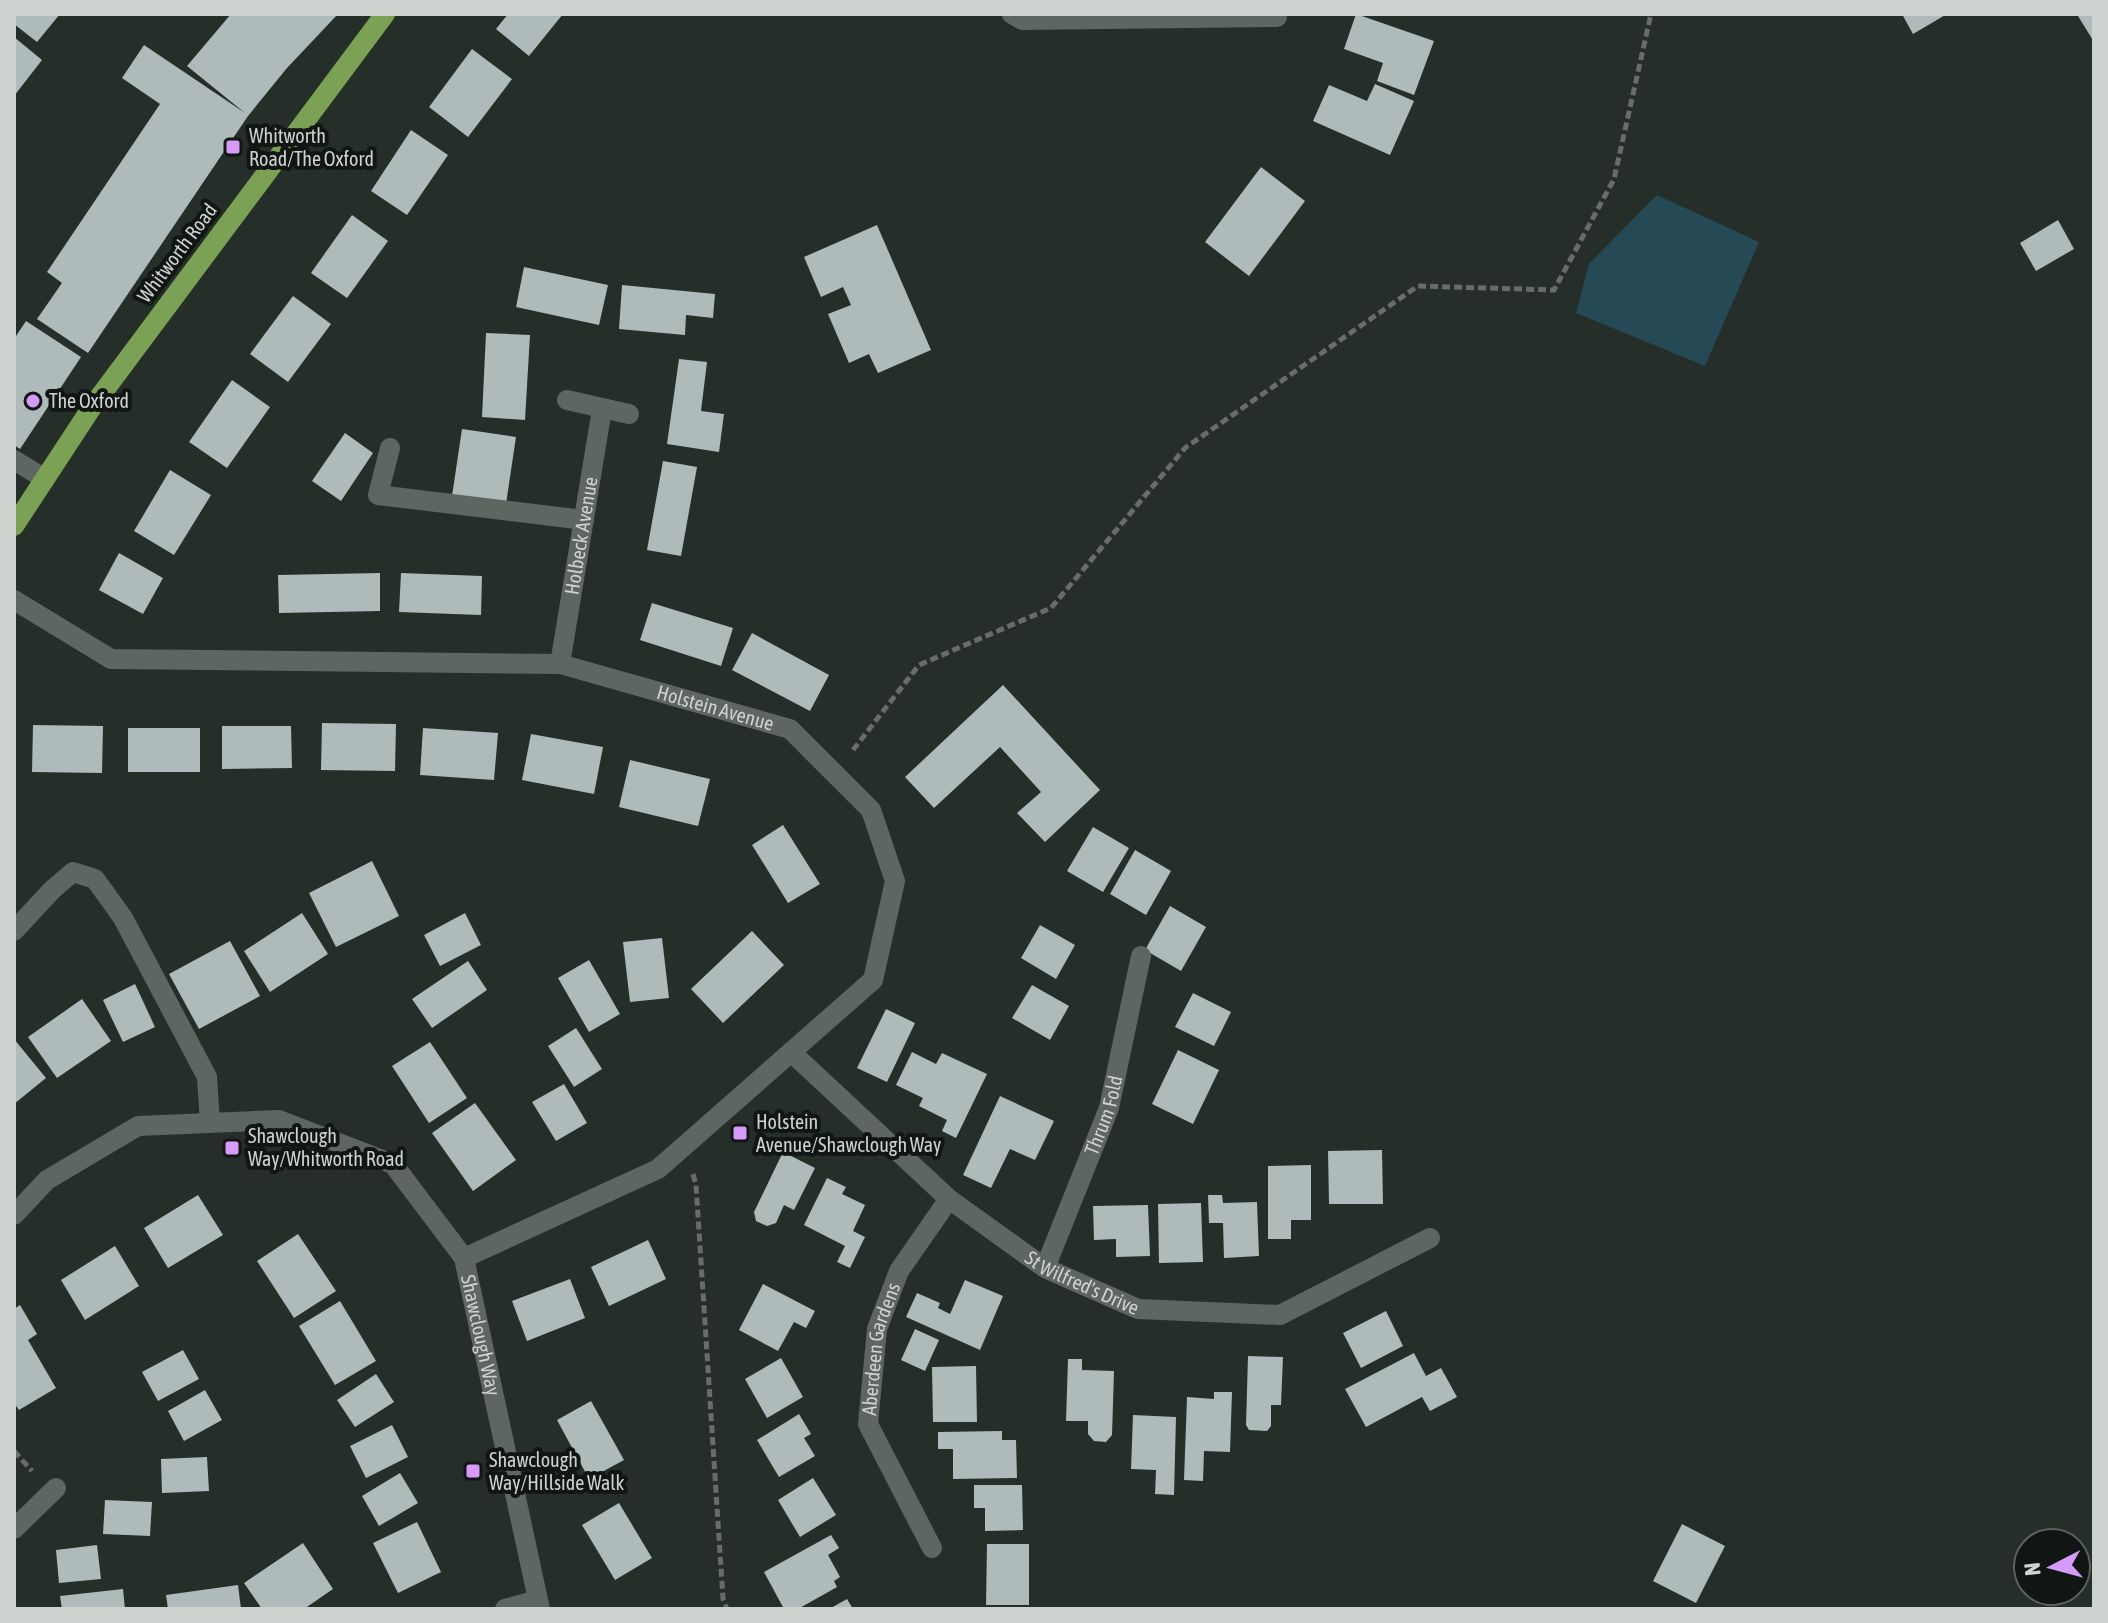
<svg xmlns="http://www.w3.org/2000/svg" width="2108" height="1623" font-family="'Asap Condensed',sans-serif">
  <rect width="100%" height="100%" fill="#252e29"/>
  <path fill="#264a55" d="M 1657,195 L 1759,242 L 1705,366 L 1576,313 L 1589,264 Z"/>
  <path fill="#aebbba" d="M 14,14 L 60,14 L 37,42 L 14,24 Z
    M 231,14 L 338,14 L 287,68 L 248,116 L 88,353 L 37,319 L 62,283 L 47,272 L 160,104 L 122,78 L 144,45 L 245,113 L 187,66 Z
    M 508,14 L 563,14 L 529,56 L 496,29 Z
    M 1356,14 L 1434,41 L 1414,95 L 1377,81 L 1383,63 L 1344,49 Z
    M 1902,14 L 1947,14 L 1913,34 Z
    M 2081,14 L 2094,14 L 2094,42 L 2078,16 Z
    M 14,37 L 42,60 L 14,96 Z
    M 472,49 L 512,79 L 468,137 L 429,107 Z
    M 1375,84 L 1414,101 L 1390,155 L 1313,121 L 1329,85 L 1367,101 Z
    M 411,130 L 448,155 L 407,215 L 371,191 Z
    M 1261,167 L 1305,201 L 1249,276 L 1205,242 Z
    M 352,215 L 388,241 L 347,298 L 311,273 Z
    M 2058,220 L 2074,249 L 2036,271 L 2020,243 Z
    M 877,225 L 931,350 L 878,373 L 869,354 L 849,363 L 828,314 L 851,305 L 843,287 L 821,297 L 804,257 Z
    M 524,267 L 608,285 L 599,325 L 516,307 Z
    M 622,285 L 715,294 L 713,318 L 686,315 L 685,335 L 619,329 Z
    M 293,296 L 331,324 L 288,382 L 250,354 Z
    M 26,321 L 81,357 L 20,449 L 14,445 L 14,339 Z
    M 486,333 L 530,335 L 525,420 L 482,417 Z
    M 679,359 L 707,362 L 701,411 L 724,414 L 719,452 L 667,444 Z
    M 232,380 L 270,407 L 227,468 L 189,442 Z
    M 462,429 L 516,437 L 506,504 L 452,496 Z
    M 345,433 L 373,453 L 341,501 L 312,481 Z
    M 663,461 L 697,467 L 681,556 L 647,550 Z
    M 170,470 L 211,495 L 174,555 L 134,531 Z
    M 119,553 L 163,578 L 143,614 L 99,590 Z
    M 380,573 L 380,611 L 279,613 L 278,575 Z
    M 401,573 L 482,576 L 481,615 L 399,612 Z
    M 652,603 L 733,628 L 721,666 L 640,640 Z
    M 752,633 L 829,675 L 810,711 L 732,670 Z
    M 1003,685 L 1100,790 L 1045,842 L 1017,813 L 1041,792 L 1000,747 L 934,808 L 905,777 Z
    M 322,723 L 396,724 L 395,771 L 321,770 Z
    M 33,725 L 103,726 L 102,773 L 32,772 Z
    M 222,726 L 291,726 L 292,768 L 222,769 Z
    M 128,728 L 200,728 L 200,772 L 128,772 Z
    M 423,728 L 498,733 L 494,780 L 420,775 Z
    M 531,734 L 603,747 L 594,794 L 522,780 Z
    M 630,760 L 710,779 L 698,826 L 619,807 Z
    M 783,825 L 820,884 L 788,903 L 752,845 Z
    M 1093,827 L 1129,848 L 1103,892 L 1067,871 Z
    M 1135,850 L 1171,871 L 1146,915 L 1110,894 Z
    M 372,861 L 399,916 L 336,947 L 309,893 Z
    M 1170,906 L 1206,927 L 1181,971 L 1145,950 Z
    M 302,913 L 328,954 L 270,992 L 244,951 Z
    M 465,913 L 481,945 L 440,966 L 424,935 Z
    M 1040,925 L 1075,945 L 1056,979 L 1021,958 Z
    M 752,931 L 784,965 L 723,1023 L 691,989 Z
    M 662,938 L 669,998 L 630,1002 L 623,942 Z
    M 230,941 L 260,996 L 199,1029 L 169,974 Z
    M 589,960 L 620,1014 L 589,1032 L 558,978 Z
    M 468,961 L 487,990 L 432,1028 L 412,999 Z
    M 135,984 L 155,1027 L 123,1042 L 103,1000 Z
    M 1032,985 L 1069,1006 L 1050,1040 L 1012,1018 Z
    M 1193,993 L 1231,1012 L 1214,1046 L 1175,1027 Z
    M 82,999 L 111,1041 L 57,1078 L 28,1037 Z
    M 886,1009 L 915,1023 L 887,1082 L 857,1068 Z
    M 576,1028 L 602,1069 L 574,1087 L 548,1046 Z
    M 14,1039 L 46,1078 L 14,1104 Z
    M 430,1042 L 467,1098 L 429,1123 L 392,1066 Z
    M 1178,1050 L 1219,1070 L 1193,1124 L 1152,1104 Z
    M 912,1052 L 936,1064 L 942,1053 L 987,1074 L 956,1138 L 942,1131 L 947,1120 L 919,1106 L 923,1098 L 896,1085 Z
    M 564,1084 L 587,1123 L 556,1141 L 532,1102 Z
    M 1000,1096 L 1054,1121 L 1035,1160 L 1010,1149 L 991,1188 L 963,1175 Z
    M 475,1103 L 516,1160 L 473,1191 L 432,1133 Z
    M 1382,1150 L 1383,1204 L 1329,1204 L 1328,1151 Z
    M 783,1152 L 815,1168 L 794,1210 L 784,1205 L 776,1223 L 767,1226 L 756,1221 L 754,1212 Z
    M 1311,1165 L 1311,1220 L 1291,1220 L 1291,1239 L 1268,1239 L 1268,1166 Z
    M 827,1178 L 846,1187 L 842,1194 L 865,1205 L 853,1231 L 865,1237 L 850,1268 L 837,1262 L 845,1246 L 804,1225 Z
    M 198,1195 L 223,1235 L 168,1268 L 144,1228 Z
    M 1208,1195 L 1222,1195 L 1223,1203 L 1257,1202 L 1259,1256 L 1224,1258 L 1223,1223 L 1209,1223 Z
    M 1201,1203 L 1203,1262 L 1159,1263 L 1158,1204 Z
    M 1148,1205 L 1150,1256 L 1116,1257 L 1116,1239 L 1094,1240 L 1093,1206 Z
    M 298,1234 L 336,1291 L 294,1318 L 257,1261 Z
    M 648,1240 L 666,1279 L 609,1306 L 591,1267 Z
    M 115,1246 L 139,1286 L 85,1320 L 61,1280 Z
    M 570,1279 L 585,1318 L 527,1341 L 512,1301 Z
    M 965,1280 L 1003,1296 L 980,1350 L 906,1317 L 917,1293 L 940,1303 L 938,1308 L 950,1314 Z
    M 763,1284 L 815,1311 L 806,1328 L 794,1322 L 778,1351 L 739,1330 Z
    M 340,1301 L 376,1361 L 335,1385 L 299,1326 Z
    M 20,1305 L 37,1334 L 28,1340 L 56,1388 L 19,1410 L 14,1403 L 14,1309 Z
    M 1386,1311 L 1403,1346 L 1361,1368 L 1343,1333 Z
    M 915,1329 L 939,1340 L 925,1371 L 901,1360 Z
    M 183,1350 L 199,1379 L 158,1401 L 142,1372 Z
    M 1414,1353 L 1426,1376 L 1441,1368 L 1457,1397 L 1430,1411 L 1422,1397 L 1366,1427 L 1345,1389 Z
    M 1248,1356 L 1283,1357 L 1281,1405 L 1271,1405 L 1271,1426 L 1267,1431 L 1249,1430 L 1246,1425 Z
    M 781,1358 L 803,1397 L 767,1418 L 745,1379 Z
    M 1068,1359 L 1082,1359 L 1082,1370 L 1114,1371 L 1112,1435 L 1106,1442 L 1094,1441 L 1088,1434 L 1088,1421 L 1066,1421 Z
    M 976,1366 L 977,1422 L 933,1422 L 932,1367 Z
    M 376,1374 L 394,1402 L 355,1427 L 337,1400 Z
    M 205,1390 L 222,1420 L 184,1441 L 168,1411 Z
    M 1214,1392 L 1232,1392 L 1230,1452 L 1204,1451 L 1203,1481 L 1184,1480 L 1187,1397 L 1214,1399 Z
    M 591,1401 L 624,1460 L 589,1479 L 557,1420 Z
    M 799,1414 L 811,1434 L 804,1438 L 815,1456 L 779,1477 L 757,1440 Z
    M 1133,1415 L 1176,1417 L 1174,1495 L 1155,1494 L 1156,1470 L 1131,1469 Z
    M 392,1425 L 408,1457 L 366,1478 L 350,1446 Z
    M 1002,1431 L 1002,1440 L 1016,1440 L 1017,1478 L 953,1479 L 953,1449 L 938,1449 L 938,1432 Z
    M 207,1457 L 209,1491 L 162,1493 L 161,1459 Z
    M 400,1473 L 418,1503 L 379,1526 L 362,1496 Z
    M 813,1478 L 836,1515 L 800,1537 L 778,1500 Z
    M 974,1485 L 1022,1485 L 1023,1530 L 985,1531 L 985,1508 L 974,1508 Z
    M 105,1500 L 152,1502 L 150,1536 L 103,1534 Z
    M 619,1503 L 652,1558 L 615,1580 L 582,1525 Z
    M 417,1522 L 441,1572 L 398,1593 L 373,1543 Z
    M 1682,1524 L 1725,1546 L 1696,1603 L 1653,1581 Z
    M 831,1535 L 839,1548 L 828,1555 L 840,1577 L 834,1581 L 837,1587 L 798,1609 L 784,1609 L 764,1572 Z
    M 303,1543 L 333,1589 L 304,1609 L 262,1609 L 244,1583 Z
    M 987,1544 L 1029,1544 L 1029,1605 L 986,1605 Z
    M 97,1545 L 101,1579 L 59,1583 L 56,1550 Z
    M 238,1585 L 241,1609 L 168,1609 L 166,1595 Z
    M 123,1589 L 125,1609 L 62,1609 L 60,1596 Z
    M 847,1599 L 853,1609 L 829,1609 Z"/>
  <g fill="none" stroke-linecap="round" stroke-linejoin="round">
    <path stroke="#676e6a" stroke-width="5" stroke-dasharray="8 4" stroke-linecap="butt" d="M 853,750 L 919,665 L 1051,608 L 1185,448 L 1418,286 L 1554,290 L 1614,179 L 1651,14
      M 693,1174 L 696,1185 L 723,1599 L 727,1609
      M 14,1451 L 32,1471"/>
    <g stroke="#5d6661" stroke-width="20">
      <path d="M 1012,14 L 1022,20 L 1277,17"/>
      <path d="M 567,400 L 629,414"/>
      <path d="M 390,448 L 378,495 L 584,520"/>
      <path d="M 14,460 L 45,479"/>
      <path id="s1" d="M 14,600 L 111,659 L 560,664 L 790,729 L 871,810 L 895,881 L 873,980 L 658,1169 L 464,1258"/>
      <path id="s2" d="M 560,664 L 602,409"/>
      <path d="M 14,931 L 52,890 L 73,872 L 95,879 L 123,918 L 207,1077 L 210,1123"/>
      <path id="s3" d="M 791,1052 L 949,1199 L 1045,1268 L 1138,1309 L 1280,1315 L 1430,1238"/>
      <path id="s4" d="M 14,1215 L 47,1180 L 138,1126 L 279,1120 L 393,1164 L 464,1258 L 540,1609"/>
      <path id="s5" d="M 1045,1268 L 1109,1108 L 1141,956"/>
      <path d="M 14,1529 L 56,1488"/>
      <path id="s6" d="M 932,1548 L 868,1424 L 877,1329 L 899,1271 L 949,1199"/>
      <path d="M 505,1609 L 538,1600"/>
    </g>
    <path stroke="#7ba254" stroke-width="20" d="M 14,526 L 92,407 L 385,14"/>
  </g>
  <g fill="#d69bf9" stroke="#111513" stroke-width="3">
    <rect x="225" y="139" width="16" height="16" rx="4"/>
    <circle cx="33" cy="401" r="8"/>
    <rect x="732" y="1125" width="16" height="16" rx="4"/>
    <rect x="224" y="1140" width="16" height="16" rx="4"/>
    <rect x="465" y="1463" width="16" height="16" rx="4"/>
  </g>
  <g text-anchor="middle" stroke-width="8" stroke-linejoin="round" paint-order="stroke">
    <g font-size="20" fill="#ced3d0" stroke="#111513" text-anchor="start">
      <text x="249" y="143">Whitworth<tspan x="249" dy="23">Road/The Oxford</tspan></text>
      <text x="49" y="408">The Oxford</text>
      <text x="756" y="1129">Holstein<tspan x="756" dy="23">Avenue/Shawclough Way</tspan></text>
      <text x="248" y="1143">Shawclough<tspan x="248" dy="23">Way/Whitworth Road</tspan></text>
      <text x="489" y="1467">Shawclough<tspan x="489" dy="23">Way/Hillside Walk</tspan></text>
    </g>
    <g font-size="20" fill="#ced3d0" stroke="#111513">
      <text transform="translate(177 253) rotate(-53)" y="7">Whitworth Road</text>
      <text dy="7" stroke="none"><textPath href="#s2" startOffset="130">Holbeck Avenue</textPath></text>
      <text dy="7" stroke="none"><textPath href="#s1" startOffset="724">Holstein Avenue</textPath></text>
      <text dy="7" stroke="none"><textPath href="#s5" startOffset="164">Thrum Fold</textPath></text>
      <text dy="7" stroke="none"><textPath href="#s3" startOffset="374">St Wilfred's Drive</textPath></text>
      <text dy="7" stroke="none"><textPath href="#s4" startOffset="614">Shawclough Way</textPath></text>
      <text dy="7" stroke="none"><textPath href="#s6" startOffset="216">Aberdeen Gardens</textPath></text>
    </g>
  </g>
  <rect width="2108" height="1623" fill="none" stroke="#ced3d0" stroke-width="32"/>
  <g transform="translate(2052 1567) rotate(264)"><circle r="38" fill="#111513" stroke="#5d615f" stroke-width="2"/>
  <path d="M0-6L14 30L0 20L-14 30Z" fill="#d69bf9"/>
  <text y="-12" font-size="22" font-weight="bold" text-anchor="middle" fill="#ced3d0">N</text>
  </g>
</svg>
